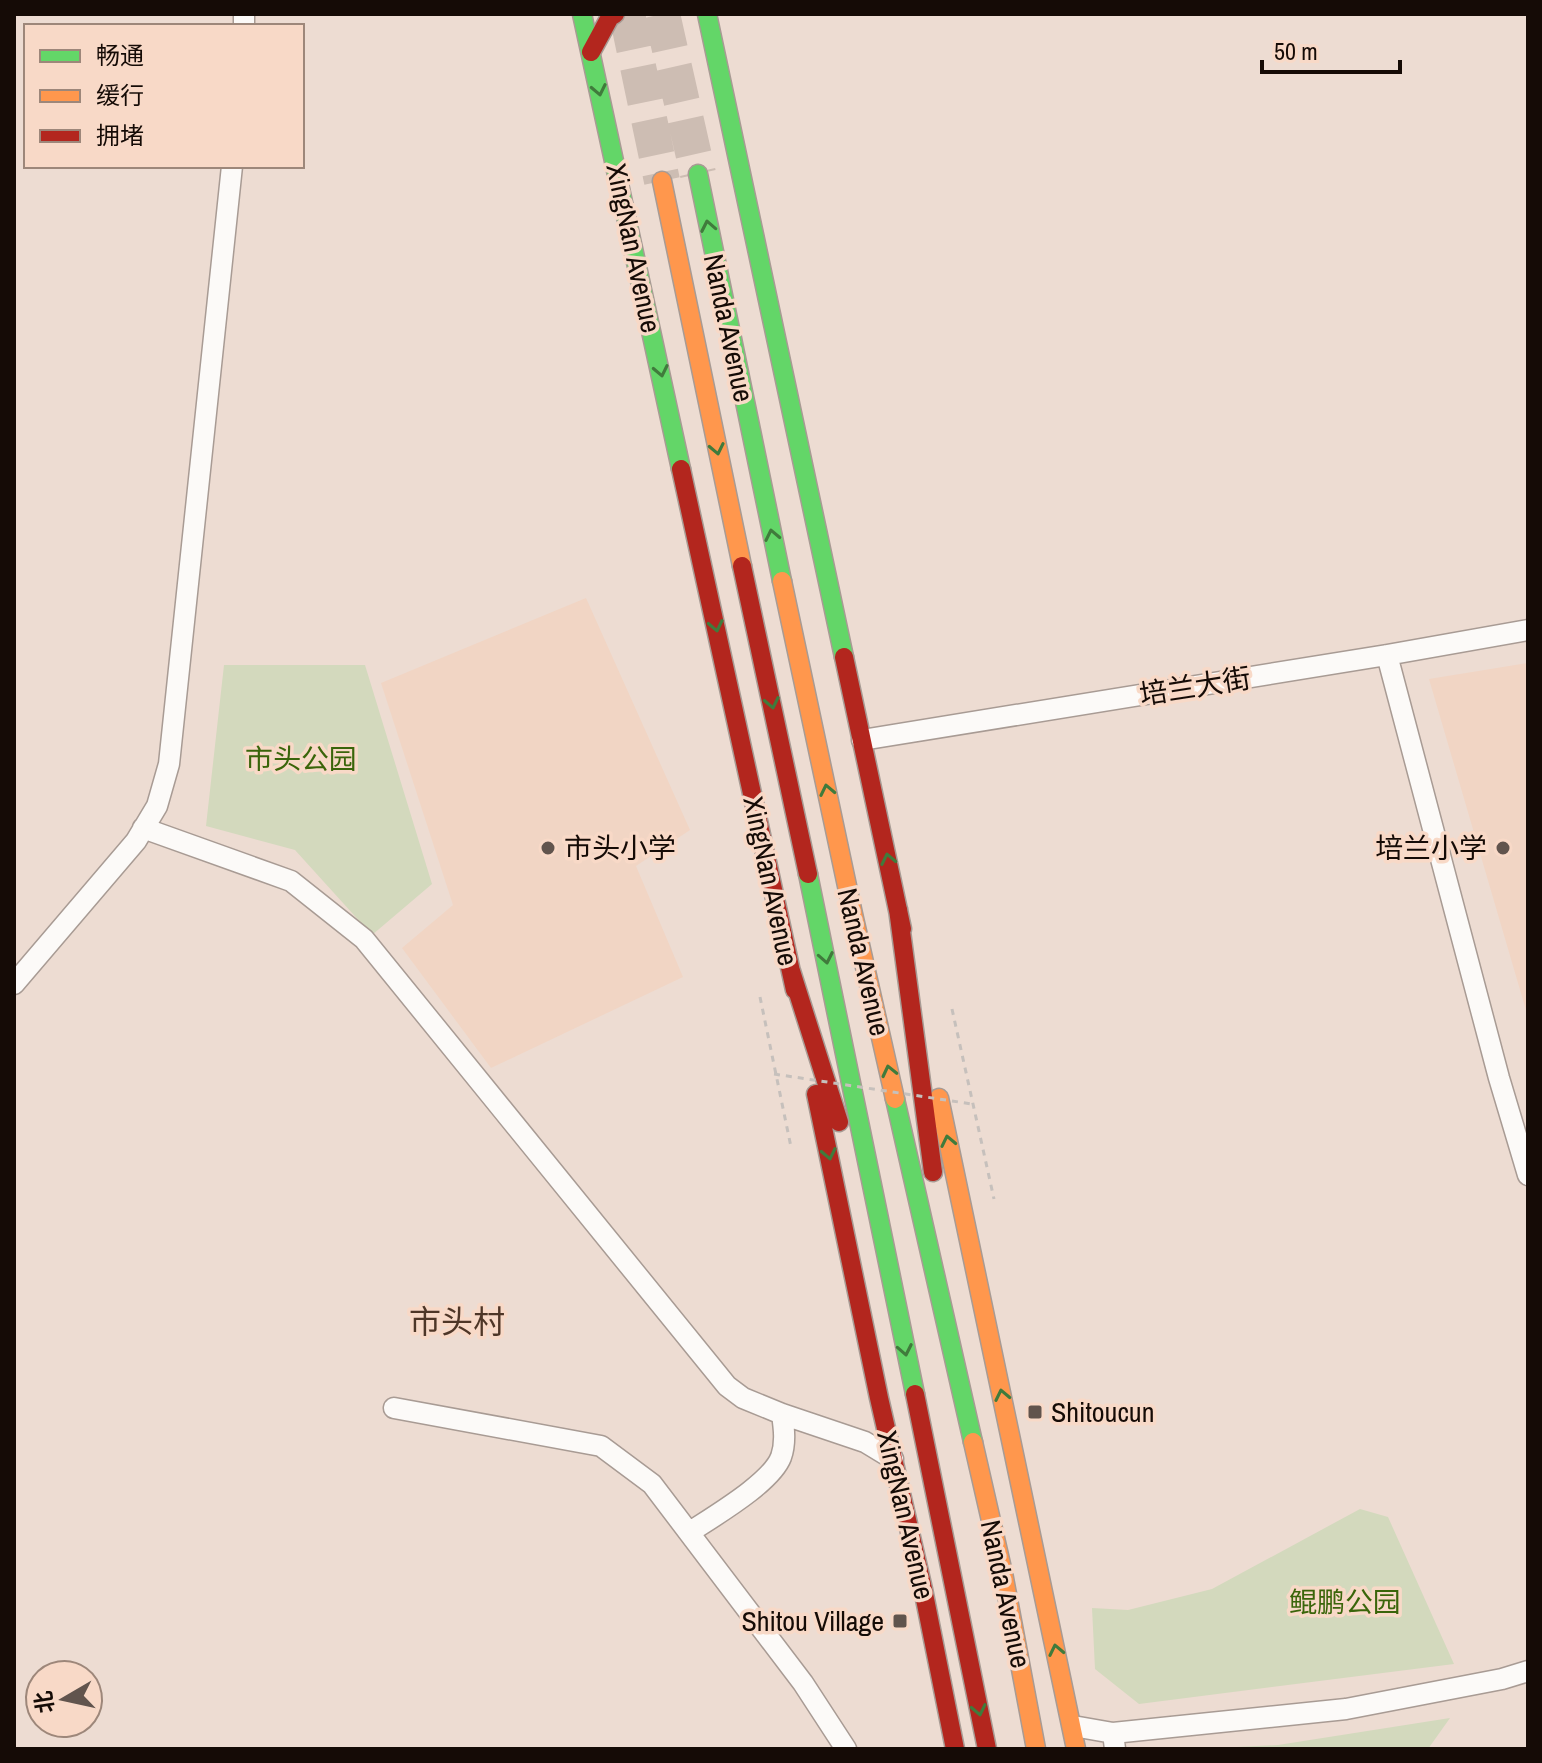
<svg xmlns="http://www.w3.org/2000/svg" width="1542" height="1763" font-family="'Archivo Narrow','Noto Sans SC',sans-serif">
  <rect width="100%" height="100%" fill="#eddcd2"/>
  <path fill="#f1d5c4" d="M 586,598 L 690,830 L 636,866 L 683,977 L 491,1068 L 402,948 L 453,905 L 381,683 Z
    M 1528,663 L 1528,1017 L 1429,679 Z"/>
  <path fill="#d3d9bd" d="M 224,665 L 365,665 L 432,884 L 372,935 L 295,850 L 206,826 Z
    M 1360,1509 L 1388,1517 L 1454,1664 L 1139,1704 L 1095,1669 L 1092,1608 L 1128,1610 L 1212,1589 Z
    M 1450,1718 L 1428,1749 L 1195,1749 L 1278,1745 Z"/>
  <g fill="none" stroke-linecap="round" stroke-linejoin="round">
    <path stroke="#cdbdb3" stroke-width="36" stroke-dasharray="36 18" stroke-linecap="butt" d="M 627,14 L 662,181
      M 662,14 L 698,174"/>
    <defs>
      <path id="street" d="M 244,26 L 244,14
        M 1387,655 L 1499,1078 L 1528,1175
        M 862,740 L 1387,655 L 1528,630
        M 143,828 L 291,881 L 364,939 L 727,1386 L 743,1398 L 782,1414 L 865,1442 L 893,1459
        M 14,984 L 136,841 L 157,806 L 169,764 L 232,166
        M 394,1408 L 601,1446 L 652,1484 L 803,1683 L 846,1749
        M 690,1532 C 714,1516 771,1483 781,1457 C 786,1443 784,1428 782,1414
        M 1073,1726 L 1113,1733 L 1115,1749
        M 1113,1733 L 1346,1709 L 1502,1679 L 1528,1671"/>
      <path id="fast" d="M 582,14 L 681,469
        M 707,14 L 844,657
        M 698,174 L 782,581
        M 808,874 L 915,1394
        M 895,1099 L 973,1442"/>
      <path id="slow" d="M 662,181 L 742,566
        M 782,581 L 853,914 L 895,1099
        M 939,1098 L 1076,1749
        M 973,1442 L 1003,1573 L 1036,1749"/>
      <path id="jam" d="M 591,52 L 610,17 L 615,14
        M 681,469 L 795,990
        M 742,566 L 808,874
        M 844,657 L 902,929
        M 898,909 L 933,1172
        M 791,971 L 839,1122
        M 816,1094 L 879,1398 L 923,1589 L 955,1749
        M 915,1394 L 987,1749"/>
    </defs>
    <use href="#street" stroke="#a89b94" stroke-width="23"/>
    <use href="#fast" stroke="#a89b94" stroke-width="21"/>
    <use href="#slow" stroke="#a89b94" stroke-width="21"/>
    <use href="#jam" stroke="#a89b94" stroke-width="21"/>
    <path stroke="#c6c0bc" stroke-width="3" stroke-dasharray="6 6" stroke-linecap="butt" d="M 760,997 L 791,1147
      M 952,1009 L 994,1199"/>
    <use href="#street" stroke="#fcfaf8" stroke-width="20"/>
    <use href="#fast" stroke="#63d668" stroke-width="18"/>
    <use href="#slow" stroke="#ff974d" stroke-width="18"/>
    <use href="#jam" stroke="#b3261e" stroke-width="18"/>
    <path stroke="#c6c0bc" stroke-width="3" stroke-dasharray="6 6" stroke-linecap="butt" d="M 774,1074 L 972,1104"/>
  </g>
  <defs><path id="oneway-chevron" d="M-2-3.5L2.5 0L-2 3.5" fill="none" stroke-width="1.6" stroke-linecap="round" stroke-linejoin="round" transform="scale(2)"/></defs>
  <g stroke="#407b3c">
    <use href="#oneway-chevron" transform="translate(599 90) rotate(78)"/>
    <use href="#oneway-chevron" transform="translate(708 226) rotate(-101)"/>
    <use href="#oneway-chevron" transform="translate(661 371) rotate(78)"/>
    <use href="#oneway-chevron" transform="translate(717 449) rotate(78)"/>
    <use href="#oneway-chevron" transform="translate(772 535) rotate(-102)"/>
    <use href="#oneway-chevron" transform="translate(716 626) rotate(78)"/>
    <use href="#oneway-chevron" transform="translate(772 703) rotate(78)"/>
    <use href="#oneway-chevron" transform="translate(827 790) rotate(-102)"/>
    <use href="#oneway-chevron" transform="translate(888 859) rotate(-102)"/>
    <use href="#oneway-chevron" transform="translate(826 958) rotate(79)"/>
    <use href="#oneway-chevron" transform="translate(889 1071) rotate(-103)"/>
    <use href="#oneway-chevron" transform="translate(948 1141) rotate(-102)"/>
    <use href="#oneway-chevron" transform="translate(829 1154) rotate(78)"/>
    <use href="#oneway-chevron" transform="translate(905 1350) rotate(79)"/>
    <use href="#oneway-chevron" transform="translate(1002 1395) rotate(-102)"/>
    <use href="#oneway-chevron" transform="translate(1056 1650) rotate(-102)"/>
    <use href="#oneway-chevron" transform="translate(979 1710) rotate(78)"/>
  </g>
  <g fill="#61544d" stroke="#f8d9c7" stroke-width="3">
    <circle cx="548" cy="848" r="8"/>
    <circle cx="1503" cy="848" r="8"/>
    <rect x="1027" y="1404" width="16" height="16" rx="4"/>
    <rect x="892" y="1613" width="16" height="16" rx="4"/>
  </g>
  <g text-anchor="middle" stroke-width="7" stroke-linejoin="round" paint-order="stroke">
    <g font-size="28" fill="#150b06" stroke="#f8d9c7">
      <text transform="translate(634 248) rotate(78)" y="10">XingNan Avenue</text>
      <text transform="translate(729 328) rotate(78)" y="10">Nanda Avenue</text>
      <text transform="translate(1195 686) rotate(-9)" y="10">培兰大街</text>
      <text transform="translate(771 881) rotate(78)" y="10">XingNan Avenue</text>
      <text transform="translate(864 962) rotate(77)" y="10">Nanda Avenue</text>
      <text transform="translate(906 1515) rotate(77)" y="10">XingNan Avenue</text>
      <text transform="translate(1006 1594) rotate(78)" y="10">Nanda Avenue</text>
    </g>
    <g font-size="28" fill="#3a650a" stroke="#f8d9c7">
      <text x="301" y="769">市头公园</text>
      <text x="1345" y="1612">鲲鹏公园</text>
    </g>
    <g font-size="28" fill="#150b06" stroke="#f8d9c7" text-anchor="start">
      <text x="564" y="858">市头小学</text>
      <text x="1487" y="858" text-anchor="end">培兰小学</text>
      <text x="1051" y="1422">Shitoucun</text>
      <text x="884" y="1631" text-anchor="end">Shitou Village</text>
    </g>
    <g font-size="32" fill="#4e3627" stroke="#f8d9c7">
      <text x="457" y="1333">市头村</text>
    </g>
  </g>
  <rect width="1542" height="1763" fill="none" stroke="#150b06" stroke-width="32"/>
  <rect x="24" y="24" width="280" height="144" fill="#f8d9c7" stroke="#9d877a" stroke-width="2"/>
  <rect x="40" y="50" width="40" height="12" fill="#63d668" stroke="#9d877a" stroke-width="2"/>
  <text x="96" y="64" font-size="24" fill="#150b06">畅通</text>
  <rect x="40" y="90" width="40" height="12" fill="#ff974d" stroke="#9d877a" stroke-width="2"/>
  <text x="96" y="104" font-size="24" fill="#150b06">缓行</text>
  <rect x="40" y="130" width="40" height="12" fill="#b3261e" stroke="#9d877a" stroke-width="2"/>
  <text x="96" y="144" font-size="24" fill="#150b06">拥堵</text>
  <g transform="translate(64 1699) rotate(261)"><circle r="38" fill="#f8d9c7" stroke="#9d877a" stroke-width="2"/>
  <path d="M0-6L14 30L0 20L-14 30Z" fill="#61544d"/>
  <text y="-12" font-size="22" font-weight="bold" text-anchor="middle" fill="#150b06">北</text>
  </g>
  <path d="M1262 60v12h138v-12" fill="none" stroke="#150b06" stroke-width="4"/>
  <text x="1274" y="60" font-size="24" fill="#150b06" stroke="#f8d9c7" stroke-width="6" paint-order="stroke">50 m</text>
</svg>
